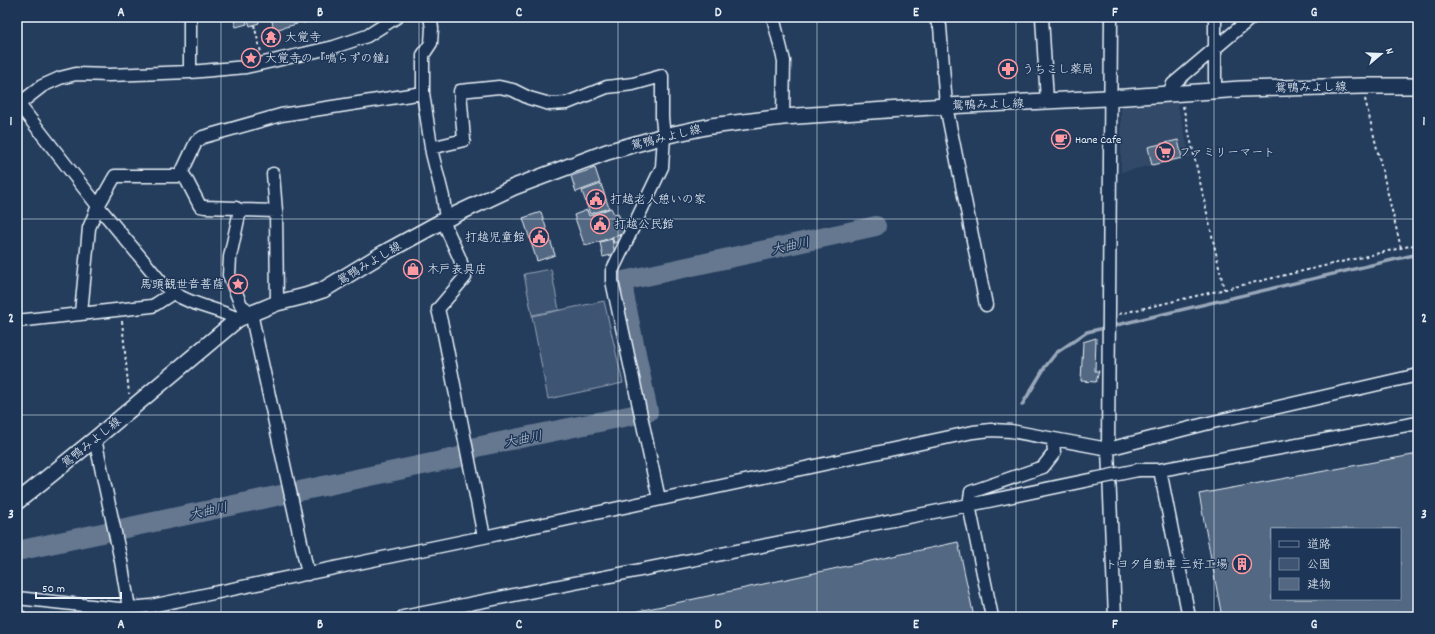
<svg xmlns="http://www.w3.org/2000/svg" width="1435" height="634" font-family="Dekko,'Klee One',sans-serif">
  <rect width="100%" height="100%" fill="#253d5d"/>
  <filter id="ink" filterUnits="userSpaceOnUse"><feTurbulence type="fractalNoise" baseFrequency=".025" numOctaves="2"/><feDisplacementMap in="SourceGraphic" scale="8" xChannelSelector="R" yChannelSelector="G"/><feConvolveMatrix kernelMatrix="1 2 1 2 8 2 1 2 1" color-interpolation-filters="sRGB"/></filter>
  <g filter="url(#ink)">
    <path fill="#334a68" d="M 1176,98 L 1190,157 L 1121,172 L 1121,109 L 1131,101 Z"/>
    <path fill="#3e5472" stroke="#93a2b5" d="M 551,269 L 559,310 L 532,315 L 524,274 Z
      M 604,301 L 623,383 L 548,399 L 532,316 Z"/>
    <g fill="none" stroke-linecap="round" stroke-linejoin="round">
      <path stroke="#99a8ba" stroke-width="3.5" d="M 1022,405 L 1045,367 L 1056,353 L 1087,332 L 1418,254"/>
      <path stroke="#657890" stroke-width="20" d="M 17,551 L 460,457 L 476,447 L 648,412 L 624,295 L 623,281 L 876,226"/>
    </g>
    <path fill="#536782" stroke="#e8f1f8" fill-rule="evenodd" d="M 233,17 L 245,17 L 247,24 L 236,27 Z
      M 271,17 L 295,17 L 297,24 L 274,30 Z
      M 302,17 L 322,17 L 322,18 L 303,23 Z
      M 258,18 L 259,23 L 250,26 L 248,20 Z
      M 1178,140 L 1182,158 L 1152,165 L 1148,147 Z
      M 595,168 L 600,183 L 576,192 L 571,176 Z
      M 601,184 L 609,208 L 590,214 L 582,191 Z
      M 611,208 L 614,214 L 618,213 L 625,233 L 589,245 L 584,244 L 574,215 L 587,210 L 589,216 Z
      M 541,212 L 555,255 L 537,261 L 523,218 Z
      M 620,235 L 622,240 L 614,243 L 612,237 Z
      M 612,239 L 615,254 L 603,257 L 600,242 Z
      M 1096,338 L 1095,371 L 1099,371 L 1096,382 L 1081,381 L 1083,342 Z
      M 1418,454 L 1418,617 L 1222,617 L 1199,494 ZM 1272,529 L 1400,529 L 1400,599 L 1272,599 Z
      M 958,542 L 974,617 L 611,617 Z"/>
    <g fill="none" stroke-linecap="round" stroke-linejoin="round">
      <defs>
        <path id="minor" d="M 190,17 L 190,72
          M 430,17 L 432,28 L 431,43 L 423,55 L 423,93 L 432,153 L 443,197 L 446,219
          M 773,17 L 784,61 L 783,117
          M 934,17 L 940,26 L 946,106 L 986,305
          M 1042,17 L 1047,101
          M 1111,17 L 1108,449 L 1115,617
          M 1215,91 L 1215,17
          M 1168,95 L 1173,84 L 1252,17
          M 17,102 L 98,206 L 161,282 C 165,285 168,290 172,292 C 192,306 217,308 238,319
          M 19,104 L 42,86 L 60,78 L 76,74 L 109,75 L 190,72 L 246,67 L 334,47 L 367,36 L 397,17
          M 431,148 L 464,140 L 460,91 L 499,87 L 513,90 L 529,98 L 550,104 L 567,103 L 607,87 L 633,84 L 662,76 L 662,118 L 664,136 L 662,167 L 612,271 L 612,281 L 659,499
          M 273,174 L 276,211 L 277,303
          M 180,176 L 185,177 L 200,206 L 205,207 L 236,208 L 240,210
          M 276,211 L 240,210 L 230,257 L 229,275 L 241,305 L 251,313 L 308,574
          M 443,221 L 460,259 L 465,277 L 438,309 L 444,334 L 484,537
          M 81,313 L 89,228 L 98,206 L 115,176 L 180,176 L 196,142 L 203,137 L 281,115 L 423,93
          M 17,321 L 152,306 L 156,304 L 173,293
          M 95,439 L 121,561 L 129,608
          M 1138,470 L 1160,470 L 1418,423
          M 1160,470 L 1189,617
          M 17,598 L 119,609 L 151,606 L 484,537 L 973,432 L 991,430 L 1011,431 L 1108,449 L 1213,422 L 1418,375
          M 403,617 L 969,505 L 1094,479
          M 992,617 L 969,505 L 971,492 L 1043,467 L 1054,453 L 1053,439"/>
        <path id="major" d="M 17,502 L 95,439 L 238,319 L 277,303 L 305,296 L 323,290 L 384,253 L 446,219 L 514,187 L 607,152 L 664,136 L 711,126 L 783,117 L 946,106 L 1126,97 L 1241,89 L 1362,86 L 1418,86"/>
      </defs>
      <use href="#minor" stroke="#e8f1f8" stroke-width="15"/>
      <use href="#major" stroke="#e8f1f8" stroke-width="18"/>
      <path stroke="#e8f1f8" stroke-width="2" stroke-dasharray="3 3" stroke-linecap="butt" d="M 252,17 L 252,19
        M 254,25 L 261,52
        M 1365,99 L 1401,248
        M 1183,106 L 1224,289
        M 1119,314 L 1418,244
        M 122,321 L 129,394
        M 23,611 L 33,617"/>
      <use href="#minor" stroke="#1d3557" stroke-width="12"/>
      <use href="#major" stroke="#1d3557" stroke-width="15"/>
      <defs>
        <path id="minor-bridge" d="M 1094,479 L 1138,470"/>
      </defs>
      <use href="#minor-bridge" stroke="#e8f1f8" stroke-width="15" stroke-linecap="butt"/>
      <use href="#minor-bridge" stroke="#1d3557" stroke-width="12"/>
    </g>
  </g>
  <path fill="none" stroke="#e8f1f8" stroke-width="1" stroke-opacity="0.55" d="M 221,17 L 221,617M 419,17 L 419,617M 618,17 L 618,617M 817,17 L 817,617M 1016,17 L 1016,617M 1214,17 L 1214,617M 17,219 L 1418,219M 17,415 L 1418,415"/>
  <defs>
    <symbol id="temple-ring" viewBox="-11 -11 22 22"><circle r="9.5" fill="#1d3557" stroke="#ff9aa2" stroke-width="1.5"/><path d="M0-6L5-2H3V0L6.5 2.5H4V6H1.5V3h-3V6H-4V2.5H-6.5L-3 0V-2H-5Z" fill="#ff9aa2"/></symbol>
    <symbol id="sight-ring" viewBox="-11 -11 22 22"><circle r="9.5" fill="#1d3557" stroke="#ff9aa2" stroke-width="1.5"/><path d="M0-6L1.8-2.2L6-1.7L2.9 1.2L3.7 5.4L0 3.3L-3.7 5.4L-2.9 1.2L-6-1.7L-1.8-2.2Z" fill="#ff9aa2"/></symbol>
    <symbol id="pharmacy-ring" viewBox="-11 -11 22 22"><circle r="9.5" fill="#1d3557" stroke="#ff9aa2" stroke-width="1.5"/><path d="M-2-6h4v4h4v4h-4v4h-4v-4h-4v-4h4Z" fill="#ff9aa2"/></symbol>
    <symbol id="cafe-ring" viewBox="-11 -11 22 22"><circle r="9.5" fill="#1d3557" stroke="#ff9aa2" stroke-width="1.5"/><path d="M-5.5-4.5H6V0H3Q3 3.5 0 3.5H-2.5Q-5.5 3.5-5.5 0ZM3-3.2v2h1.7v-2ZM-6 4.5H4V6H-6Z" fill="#ff9aa2"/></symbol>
    <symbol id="supermarket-ring" viewBox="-11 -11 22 22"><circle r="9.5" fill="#1d3557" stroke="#ff9aa2" stroke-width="1.5"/><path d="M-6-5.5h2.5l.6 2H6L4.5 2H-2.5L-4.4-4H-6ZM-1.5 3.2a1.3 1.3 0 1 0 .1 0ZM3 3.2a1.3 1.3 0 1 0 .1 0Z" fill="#ff9aa2"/></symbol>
    <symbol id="civic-ring" viewBox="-11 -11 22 22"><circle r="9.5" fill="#1d3557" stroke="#ff9aa2" stroke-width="1.5"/><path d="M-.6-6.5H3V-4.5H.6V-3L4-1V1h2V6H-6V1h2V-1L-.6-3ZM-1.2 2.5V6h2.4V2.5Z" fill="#ff9aa2"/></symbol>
    <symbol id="shop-ring" viewBox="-11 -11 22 22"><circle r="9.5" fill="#1d3557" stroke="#ff9aa2" stroke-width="1.5"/><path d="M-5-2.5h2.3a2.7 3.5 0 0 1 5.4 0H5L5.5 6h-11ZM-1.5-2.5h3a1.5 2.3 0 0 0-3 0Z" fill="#ff9aa2"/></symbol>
    <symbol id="building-ring" viewBox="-11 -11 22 22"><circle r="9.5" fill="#1d3557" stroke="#ff9aa2" stroke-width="1.5"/><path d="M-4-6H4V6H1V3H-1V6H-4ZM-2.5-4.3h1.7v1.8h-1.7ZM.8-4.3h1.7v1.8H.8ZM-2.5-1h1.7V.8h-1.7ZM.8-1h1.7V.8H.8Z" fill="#ff9aa2"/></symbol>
  </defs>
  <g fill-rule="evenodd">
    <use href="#temple-ring" x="260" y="26" width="22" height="22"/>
    <use href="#sight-ring" x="240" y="47" width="22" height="22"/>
    <use href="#pharmacy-ring" x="997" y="58" width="22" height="22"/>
    <use href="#cafe-ring" x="1050" y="128" width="22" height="22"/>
    <use href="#supermarket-ring" x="1154" y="141" width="22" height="22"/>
    <use href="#civic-ring" x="585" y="188" width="22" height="22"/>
    <use href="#civic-ring" x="589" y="213" width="22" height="22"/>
    <use href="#civic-ring" x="528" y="226" width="22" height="22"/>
    <use href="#shop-ring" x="402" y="258" width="22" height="22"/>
    <use href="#sight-ring" x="227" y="273" width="22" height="22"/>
    <use href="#building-ring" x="1231" y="553" width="22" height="22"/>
  </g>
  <g text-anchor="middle" stroke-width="3" stroke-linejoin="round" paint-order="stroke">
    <g font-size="12" fill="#e8f1f8" stroke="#1d3557" text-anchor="start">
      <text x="285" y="41">大覚寺</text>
      <text x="265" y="62">大覚寺の『鳴らずの鐘』</text>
      <text x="1022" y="73">うちこし薬局</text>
      <text x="1075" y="143">Hane Cafe</text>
      <text x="1179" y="156">ファミリーマート</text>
      <text x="610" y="203">打越老人憩いの家</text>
      <text x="614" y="228">打越公民館</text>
      <text x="525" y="241" text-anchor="end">打越児童館</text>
      <text x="427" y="273">木戸表具店</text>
      <text x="224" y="288" text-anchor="end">馬頭観世音菩薩</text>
      <text x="1228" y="568" text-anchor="end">トヨタ自動車 三好工場</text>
    </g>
    <g font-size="12" fill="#e8f1f8" stroke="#1d3557">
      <text transform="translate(1311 87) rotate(-1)" y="4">鴛鴨みよし線</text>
      <text transform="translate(988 104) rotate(-2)" y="4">鴛鴨みよし線</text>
      <text transform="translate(666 137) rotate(-14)" y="4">鴛鴨みよし線</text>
      <text transform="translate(369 263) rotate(-31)" y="4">鴛鴨みよし線</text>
      <text transform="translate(91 442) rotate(-39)" y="4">鴛鴨みよし線</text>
    </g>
    <g font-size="13" font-style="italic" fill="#b4c1ce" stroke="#1d3557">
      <text transform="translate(790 245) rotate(-12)" y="5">大曲川</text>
      <text transform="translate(523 438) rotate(-11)" y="5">大曲川</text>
      <text transform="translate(208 510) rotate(-12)" y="5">大曲川</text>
    </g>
  </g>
  <rect width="1435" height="634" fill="none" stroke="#1d3557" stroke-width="44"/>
  <rect x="1271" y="528" width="130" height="72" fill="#1d3557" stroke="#6e8097"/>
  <rect x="1279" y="541" width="20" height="6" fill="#1d3557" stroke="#6e8097"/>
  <text x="1307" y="548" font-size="12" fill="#e8f1f8">道路</text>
  <rect x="1279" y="558" width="20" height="12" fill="#3e5472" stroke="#6e8097"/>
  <text x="1307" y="568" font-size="12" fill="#e8f1f8">公園</text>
  <rect x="1279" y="578" width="20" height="12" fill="#536782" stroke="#6e8097"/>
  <text x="1307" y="588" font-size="12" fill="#e8f1f8">建物</text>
  <g transform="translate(1381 54) rotate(71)" stroke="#1d3557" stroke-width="3" paint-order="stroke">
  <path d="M0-3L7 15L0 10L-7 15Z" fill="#e8f1f8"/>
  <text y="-6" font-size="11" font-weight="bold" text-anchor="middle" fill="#e8f1f8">N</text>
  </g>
  <path d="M36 592v6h85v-6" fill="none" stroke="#e8f1f8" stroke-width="2"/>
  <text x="42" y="592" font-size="12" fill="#e8f1f8" stroke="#1d3557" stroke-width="3" paint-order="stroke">50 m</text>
  <rect x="22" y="22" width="1391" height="590" fill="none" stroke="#e8f1f8" stroke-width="1.5"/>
  <g font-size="13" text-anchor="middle" font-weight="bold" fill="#e8f1f8">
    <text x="121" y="16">A</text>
    <text x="320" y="16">B</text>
    <text x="519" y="16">C</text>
    <text x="718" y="16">D</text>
    <text x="916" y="16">E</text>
    <text x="1115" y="16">F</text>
    <text x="1314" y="16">G</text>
    <text x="11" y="125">1</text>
    <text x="1424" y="125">1</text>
    <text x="11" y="322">2</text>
    <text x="1424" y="322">2</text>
    <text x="11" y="518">3</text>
    <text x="1424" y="518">3</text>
    <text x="121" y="628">A</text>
    <text x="320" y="628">B</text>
    <text x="519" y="628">C</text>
    <text x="718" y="628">D</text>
    <text x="916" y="628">E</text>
    <text x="1115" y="628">F</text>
    <text x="1314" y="628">G</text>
  </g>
</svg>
